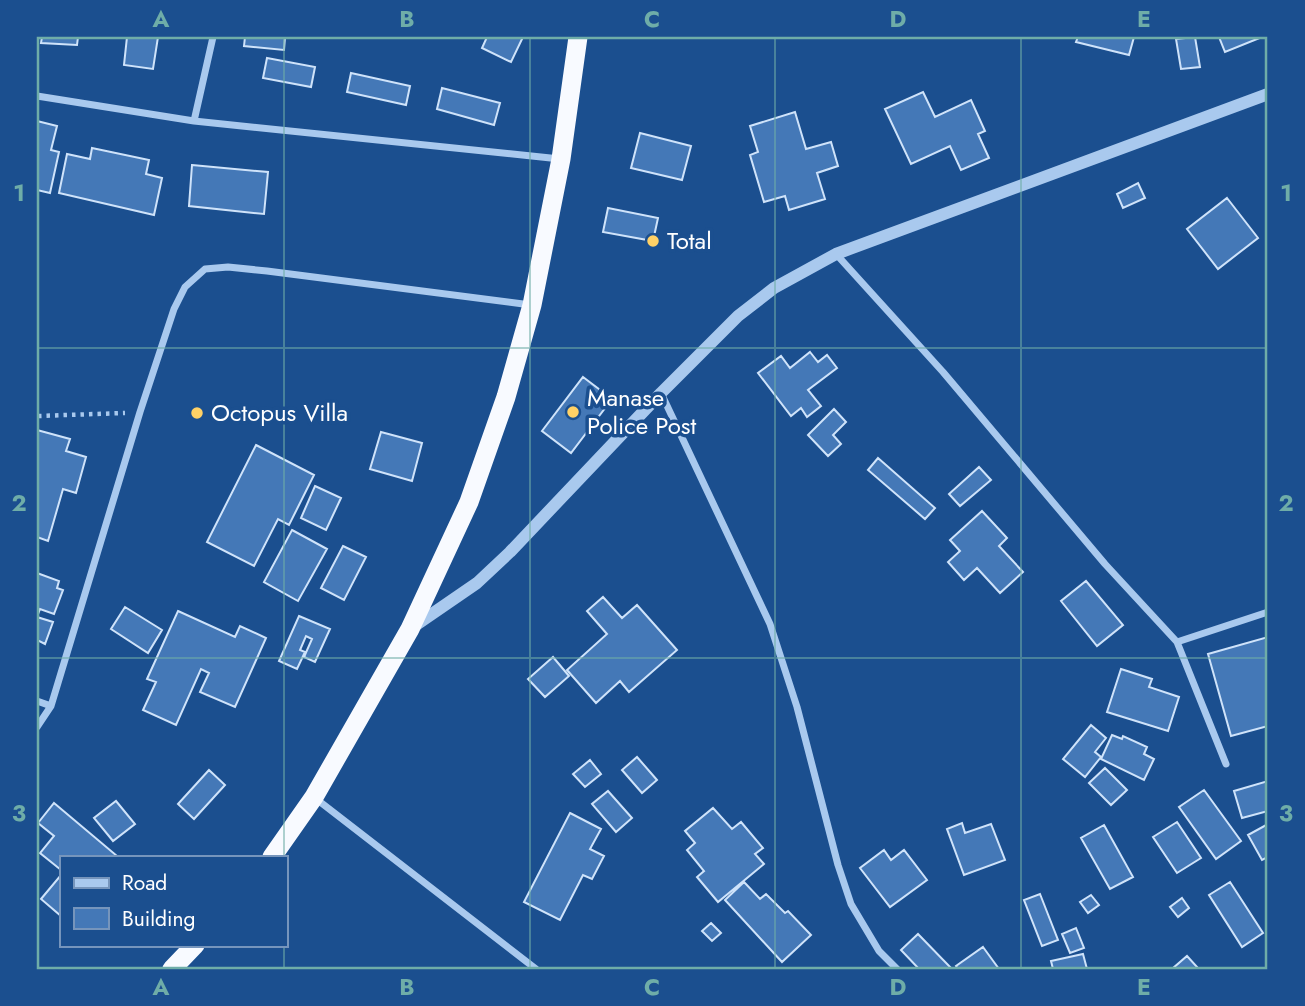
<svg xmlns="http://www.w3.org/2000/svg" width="1305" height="1006" font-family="Jost,sans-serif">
  <rect width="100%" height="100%" fill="#1b4f8f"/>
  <path fill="#4478b7" stroke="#cfe3fa" stroke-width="2" d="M 42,37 L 78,37 L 77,45 L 41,43 Z
    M 127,37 L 158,37 L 153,69 L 124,65 Z
    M 245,37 L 285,37 L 284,50 L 244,46 Z
    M 487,37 L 523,37 L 511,62 L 482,48 Z
    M 1078,37 L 1134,37 L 1129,55 L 1076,42 Z
    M 1195,37 L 1200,67 L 1181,69 L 1176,39 Z
    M 1219,37 L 1262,37 L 1225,52 Z
    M 267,58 L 315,67 L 311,87 L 263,78 Z
    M 351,73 L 410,86 L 406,105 L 347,92 Z
    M 442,88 L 500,103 L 494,125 L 437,109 Z
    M 923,92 L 935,117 L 971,100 L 985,131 L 978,134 L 989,158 L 961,170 L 950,146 L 911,164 L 885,109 Z
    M 795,112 L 806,149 L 831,142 L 838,166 L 817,173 L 825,199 L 789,210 L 785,196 L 764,202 L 750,155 L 758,152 L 750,126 Z
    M 37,121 L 57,126 L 51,150 L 59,152 L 50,193 L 37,190 Z
    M 640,133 L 691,146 L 682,180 L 631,168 Z
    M 92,148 L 149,160 L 146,174 L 162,178 L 154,215 L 59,193 L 67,154 L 90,159 Z
    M 192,165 L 268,172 L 264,214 L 189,206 Z
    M 1138,183 L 1145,198 L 1123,208 L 1117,194 Z
    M 1227,198 L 1258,238 L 1218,269 L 1187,229 Z
    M 608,208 L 658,218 L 653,241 L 603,232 Z
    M 810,352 L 818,362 L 827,355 L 837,368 L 808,390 L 821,406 L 807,417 L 801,408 L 791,416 L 758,373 L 781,356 L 790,368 Z
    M 583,377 L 612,399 L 571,453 L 542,431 Z
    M 834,409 L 846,422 L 833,435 L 841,444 L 828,456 L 808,435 Z
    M 37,430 L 70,439 L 66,451 L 86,457 L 76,493 L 63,489 L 48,541 L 37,537 Z
    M 381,432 L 422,443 L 412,481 L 370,469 Z
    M 256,445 L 314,475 L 289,525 L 278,519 L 254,566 L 207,542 Z
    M 878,458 L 935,508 L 925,519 L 868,470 Z
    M 979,467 L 991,480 L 960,506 L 949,494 Z
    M 315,486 L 341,498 L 326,530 L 301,518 Z
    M 982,511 L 1007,538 L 999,546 L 1023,572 L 1000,593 L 977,568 L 964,580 L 948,562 L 960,551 L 950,540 Z
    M 292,530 L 327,549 L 298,601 L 264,582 Z
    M 343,546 L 366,557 L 344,600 L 321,588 Z
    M 37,573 L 59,581 L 57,588 L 63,590 L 54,614 L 40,609 L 37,617 L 53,622 L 45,644 L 37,640 Z
    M 1086,581 L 1123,625 L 1097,646 L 1061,601 Z
    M 603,597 L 622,618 L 637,605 L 677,650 L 629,692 L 620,681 L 596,703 L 567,670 L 607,634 L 587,611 Z
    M 125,607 L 162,630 L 148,653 L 111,629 Z
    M 178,611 L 235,637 L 240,626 L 266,638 L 235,707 L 200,692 L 209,673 L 201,669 L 176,725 L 143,710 L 156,682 L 147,679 Z
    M 299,616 L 330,629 L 315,662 L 304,657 L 312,639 L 306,636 L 300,650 L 305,652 L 297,669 L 279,661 Z
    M 1268,637 L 1268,726 L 1231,736 L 1208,654 Z
    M 553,657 L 569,676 L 545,697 L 528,679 Z
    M 1121,669 L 1152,679 L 1149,687 L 1179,697 L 1168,731 L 1107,712 Z
    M 1091,725 L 1106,738 L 1095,752 L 1101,757 L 1085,777 L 1063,759 Z
    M 1112,735 L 1122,739 L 1123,736 L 1147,747 L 1144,754 L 1154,759 L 1144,780 L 1101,759 Z
    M 637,757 L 657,780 L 642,793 L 622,770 Z
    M 590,760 L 601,774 L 585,787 L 573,774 Z
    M 1105,768 L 1127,790 L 1111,805 L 1089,783 Z
    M 209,770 L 225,785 L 194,819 L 178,804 Z
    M 1268,781 L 1268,811 L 1242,818 L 1234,791 Z
    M 1204,790 L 1241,841 L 1216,859 L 1179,807 Z
    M 608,791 L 632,818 L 616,832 L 592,804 Z
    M 116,801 L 135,824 L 113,841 L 94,818 Z
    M 54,803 L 117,856 L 116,857 L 61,857 L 61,870 L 40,853 L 54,836 L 38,823 Z
    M 713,808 L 732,829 L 741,822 L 763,848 L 755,854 L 764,864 L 718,902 L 697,877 L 704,871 L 687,850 L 695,843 L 685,831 Z
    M 570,813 L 601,829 L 590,849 L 604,856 L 592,879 L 583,875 L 560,920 L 524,902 Z
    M 1177,822 L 1201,858 L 1177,873 L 1153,837 Z
    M 962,823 L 965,833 L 991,824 L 1005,860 L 964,875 L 947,829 Z
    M 1268,824 L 1268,857 L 1262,860 L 1248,835 Z
    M 1104,825 L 1133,877 L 1110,889 L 1081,838 Z
    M 884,850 L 891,860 L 904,850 L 927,880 L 890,907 L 860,868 Z
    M 61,875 L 61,916 L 41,899 Z
    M 744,882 L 760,899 L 766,894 L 785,913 L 788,911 L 811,935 L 782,962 L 725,900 Z
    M 1230,882 L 1263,933 L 1242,947 L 1209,895 Z
    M 1040,894 L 1058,940 L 1042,946 L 1024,900 Z
    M 1091,895 L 1099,905 L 1088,913 L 1080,902 Z
    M 1182,898 L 1189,908 L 1178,917 L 1170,907 Z
    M 711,923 L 721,933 L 712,941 L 702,931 Z
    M 1076,928 L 1084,948 L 1070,953 L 1062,934 Z
    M 918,934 L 952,969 L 919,969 L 901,950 Z
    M 983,947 L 999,969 L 958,969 L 956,966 Z
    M 1083,954 L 1087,969 L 1053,969 L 1051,961 Z
    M 1187,956 L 1198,968 L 1172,969 Z"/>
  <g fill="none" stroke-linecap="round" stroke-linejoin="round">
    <path stroke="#a9c9ee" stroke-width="4.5" stroke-dasharray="3.5 5" stroke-linecap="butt" d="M 38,416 L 125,413"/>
    <path stroke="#a9c9ee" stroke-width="7" d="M 37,96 L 194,121 L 560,159
      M 194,121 L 213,37
      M 836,254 L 943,372 L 1105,564 L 1177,642 L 1226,764
      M 661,393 L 770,624 L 797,707 L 838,865 L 851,904 L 879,951 L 897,969
      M 1177,642 L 1268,612
      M 37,701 L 51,706
      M 37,727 L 51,706 L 140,412 L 174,309 L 185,287 L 205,269 L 228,267 L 267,271 L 531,305
      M 315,798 L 536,969"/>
    <path stroke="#a9c9ee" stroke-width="12" d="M 413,627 L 477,583 L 510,552 L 661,393 L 738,316 L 774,288 L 836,254 L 1268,94"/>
    <path stroke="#f8faff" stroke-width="19" d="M 272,857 L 314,797 L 410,629 L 469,502 L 506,397 L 532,305 L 561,159 L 578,37
      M 172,969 L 195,945"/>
  </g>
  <path fill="none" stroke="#6fada8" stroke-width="2" stroke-opacity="0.55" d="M 284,37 L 284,857M 530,37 L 530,969M 775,37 L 775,969M 1021,37 L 1021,969M 37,348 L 1268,348M 37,658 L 1268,658M 284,945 L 284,969"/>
  <g fill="#ffd166" stroke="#1b4f8f" stroke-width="2.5">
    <circle cx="653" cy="241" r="7"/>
    <circle cx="573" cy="412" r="7"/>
    <circle cx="197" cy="413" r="7"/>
  </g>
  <g text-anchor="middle" stroke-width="7" stroke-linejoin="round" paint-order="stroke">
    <g font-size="24" fill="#fff" stroke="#1b4f8f" text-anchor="start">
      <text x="667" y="249">Total</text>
      <text x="587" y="406">Manase<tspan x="587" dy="28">Police Post</tspan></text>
      <text x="211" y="421">Octopus Villa</text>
    </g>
  </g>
  <rect width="1305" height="1006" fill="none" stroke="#1b4f8f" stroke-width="77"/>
  <rect x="60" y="856" width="228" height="91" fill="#1b4f8f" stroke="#7695bc" stroke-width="2"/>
  <rect x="74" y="878" width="35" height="10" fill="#a9c9ee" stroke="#7695bc" stroke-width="2"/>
  <text x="122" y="890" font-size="21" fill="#ffffff">Road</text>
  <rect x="74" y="908" width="35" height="21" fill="#4478b7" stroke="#7695bc" stroke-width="2"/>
  <text x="122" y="926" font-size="21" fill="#ffffff">Building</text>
  <rect x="38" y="38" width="1228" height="930" fill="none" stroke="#6fada8" stroke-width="2.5"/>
  <g font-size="23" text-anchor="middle" font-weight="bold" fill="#6fada8">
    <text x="161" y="27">A</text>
    <text x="407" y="27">B</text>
    <text x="652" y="27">C</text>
    <text x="898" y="27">D</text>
    <text x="1144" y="27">E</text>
    <text x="19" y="201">1</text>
    <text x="1286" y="201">1</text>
    <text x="19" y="511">2</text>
    <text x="1286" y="511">2</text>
    <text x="19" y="821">3</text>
    <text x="1286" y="821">3</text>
    <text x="161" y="995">A</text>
    <text x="407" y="995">B</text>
    <text x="652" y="995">C</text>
    <text x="898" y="995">D</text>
    <text x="1144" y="995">E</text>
  </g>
</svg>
